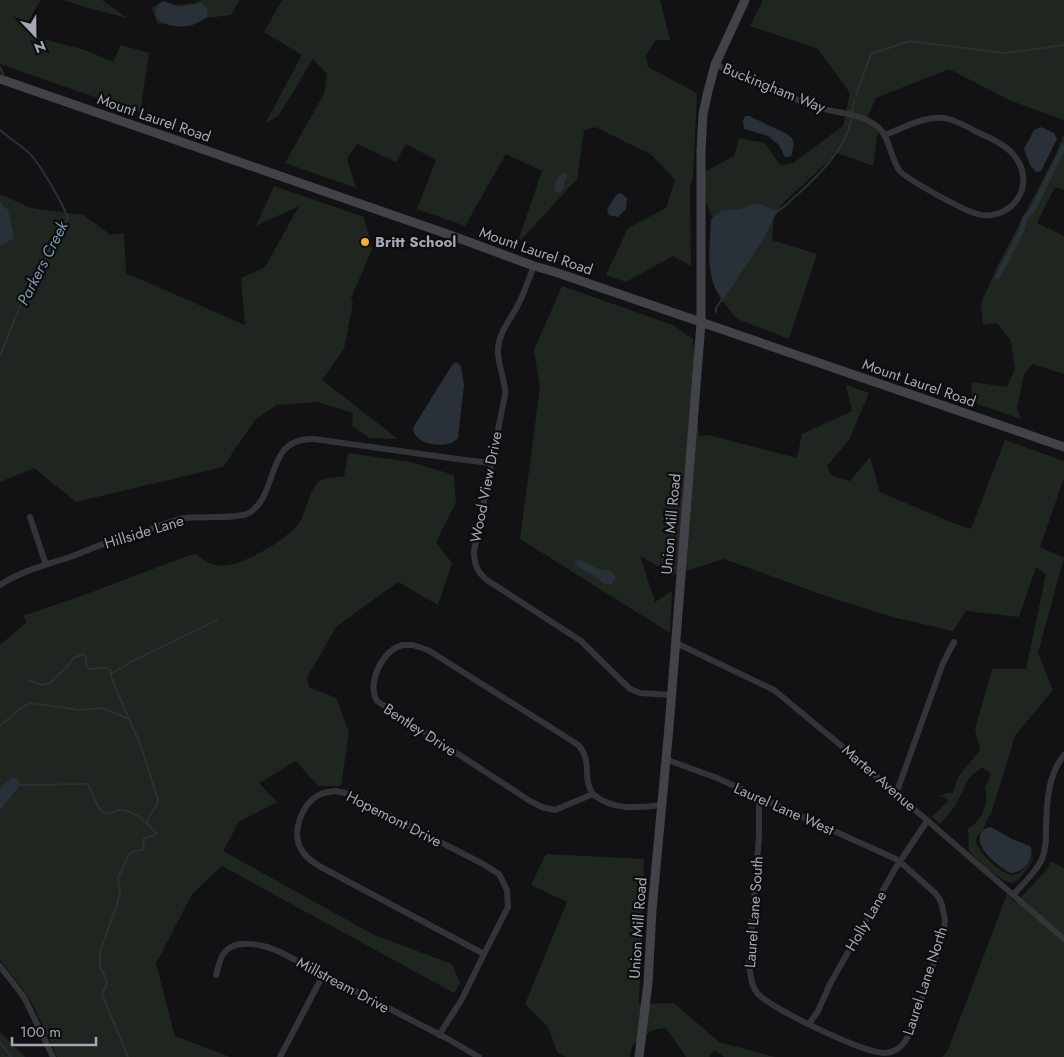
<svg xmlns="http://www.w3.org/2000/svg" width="1064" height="1057" font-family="Jost,sans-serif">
  <rect width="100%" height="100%" fill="#121214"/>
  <path fill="#1e261f" d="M 0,0 L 41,0 L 29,20 L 36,37 L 85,50 L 113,62 L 121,45 L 149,53 L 140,113 L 0,64 Z
    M 63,0 L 102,0 L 127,18 L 88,8 Z
    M 200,0 L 240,0 L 231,15 L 158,24 L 151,7 L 195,3 Z
    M 282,0 L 660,0 L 670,40 L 656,40 L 646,55 L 648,67 L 697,93 L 693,177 L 690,188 L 691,266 L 673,256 L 626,282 L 606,275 L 628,228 L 666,208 L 675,180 L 652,155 L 595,127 L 584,131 L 577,179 L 517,244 L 542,171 L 506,154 L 465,226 L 417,209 L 436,160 L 406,144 L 396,162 L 357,144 L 347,158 L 356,188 L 285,163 L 324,94 L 327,74 L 313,59 L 279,115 L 265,124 L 302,55 L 264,32 Z
    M 763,0 L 1064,0 L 1064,120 L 1011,101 L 949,69 L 876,98 L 867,118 L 879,125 L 873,166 L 837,153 L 782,204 L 774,218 L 772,240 L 817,254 L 789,339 L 737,319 L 720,298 L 717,227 L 703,195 L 703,173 L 734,156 L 739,138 L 765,143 L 780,165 L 793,163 L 843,126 L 850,93 L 818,49 L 750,26 Z
    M 1064,134 L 1064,190 L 1055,187 L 1037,223 L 1064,236 L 1064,374 L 1032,364 L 1024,374 L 1017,408 L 1021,419 L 971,402 L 972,382 L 1007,387 L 1015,369 L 1011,341 L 997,323 L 983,325 L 981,303 L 998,265 L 1054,158 Z
    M 274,186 L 364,217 L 372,249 L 351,298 L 353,303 L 344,349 L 322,380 L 398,439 L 370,438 L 352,426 L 353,413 L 317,402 L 277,405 L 255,420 L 223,467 L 76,502 L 34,468 L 0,482 L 0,194 L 31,208 L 83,215 L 111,235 L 124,233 L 126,273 L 245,325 L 241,278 L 265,267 L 299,206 L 256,226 Z
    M 562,286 L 673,325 L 693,339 L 699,436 L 709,435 L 797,458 L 802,434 L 852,411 L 846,385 L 869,393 L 849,440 L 827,466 L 832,476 L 850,481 L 870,457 L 880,492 L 953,523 L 971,529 L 1005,440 L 1064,461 L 1064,478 L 1040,547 L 1064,558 L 1038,653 L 1053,690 L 1015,736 L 991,814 C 986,819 987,822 984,828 C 982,833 977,833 976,840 C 976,851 1003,877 1014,875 C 1024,873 1031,861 1035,853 C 1033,861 1029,867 1023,874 C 1021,877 1018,881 1014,882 C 1003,886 977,859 969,851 L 968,829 C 981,821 990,803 985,788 L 991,774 L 982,767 L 969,778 L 955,806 L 940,824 L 932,817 L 948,801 L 945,797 L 938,796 L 948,793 L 953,793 L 958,777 L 980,750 L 975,729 L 992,669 L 1026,669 L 1046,574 L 1036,567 L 1019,617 L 966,611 L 953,631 L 892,617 L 823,595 L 724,559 L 673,575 L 640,556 L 655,602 L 672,591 L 670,633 L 520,539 L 540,387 L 534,350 Z
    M 348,453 L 411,462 L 454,475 L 456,503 L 436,542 L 452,563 L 438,605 L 398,582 L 336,627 L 307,678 L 309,687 L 336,698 L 349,732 L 341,786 L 318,786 L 296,761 L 259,783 L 277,802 L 239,822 L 223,851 L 374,935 L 452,964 L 460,983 L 454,993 L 222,866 L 192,894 L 156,964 L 175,1036 L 230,1057 L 57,1057 L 32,1003 L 23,989 L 0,960 L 0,645 L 27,622 L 23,616 L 92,592 L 187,556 L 196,554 C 201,557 206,562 212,564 C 233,573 286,541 299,523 C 306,512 310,489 318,482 C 325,477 335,477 344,477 Z
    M 546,854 L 644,859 L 639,1004 L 674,1003 L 719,1042 L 775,1057 L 724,1057 L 715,1050 L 709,1057 L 686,1057 L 666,1028 L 652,1030 L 632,1046 L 630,1057 L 566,1057 L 557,1052 L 548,1027 L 525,1004 L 567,902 L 531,885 Z
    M 1051,861 L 1064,868 L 1064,1057 L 942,1057 L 948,1050 L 1007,894 L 1016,903 L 1047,869 Z
    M 0,1032 L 25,1057 L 0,1057 Z"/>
  <path fill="#293037" d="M 164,1 L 179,7 L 201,3 L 208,8 L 207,17 C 202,20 195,25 189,26 C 175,28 148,24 157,5 Z
    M 745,116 L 749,116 L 785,133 L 792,138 L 794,144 L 791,156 L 785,157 L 779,145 L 768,136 L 744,129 L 743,121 Z
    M 1041,127 L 1054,133 L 1057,139 L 1041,171 L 1036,172 L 1030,165 L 1024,149 L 1034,130 Z
    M 562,173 L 566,172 L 568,176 L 564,181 L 564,189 L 559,193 L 556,192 C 552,185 557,178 562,173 Z
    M 621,193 L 627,198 L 626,209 L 618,217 L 609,215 L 607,210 L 616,195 Z
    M 0,203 L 8,210 L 14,236 L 13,239 L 0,246 Z
    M 754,204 L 760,204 L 777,211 L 763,240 L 723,300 C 704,280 710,245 711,219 L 722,210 L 740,209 Z
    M 456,362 L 461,366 L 464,385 L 458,438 C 449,450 414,446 413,428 L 452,365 Z
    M 580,559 L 598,569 L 610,571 L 615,575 L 615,580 L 611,584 L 604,584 L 597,578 L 575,565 L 575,561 Z
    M 12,777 L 18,779 L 20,785 L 0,810 L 0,788 Z
    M 991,827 L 1012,839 L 1030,846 C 1036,858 1023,874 1010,873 C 999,866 973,848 981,833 C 983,829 986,828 991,827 Z"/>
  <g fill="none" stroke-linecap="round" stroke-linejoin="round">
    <path stroke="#293037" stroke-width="2" d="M 0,67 L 3,74
      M 856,95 L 871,54 L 910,41 L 1005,53 L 1064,45
      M 852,112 L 854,102
      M 0,130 C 9,138 19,144 28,152 C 37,159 65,207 68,219 L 54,240 L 45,260 L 33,274 L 0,356
      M 776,212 C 785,208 789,201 797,195 C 820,174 846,149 852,117
      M 716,312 L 716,308 L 723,298
      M 111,674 L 131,662 L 217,620
      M 29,680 L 42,685 L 50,683 L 67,667 L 73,658 L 83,654 L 86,657 L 87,668 C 95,672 103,664 110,670 L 113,682 L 141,746 L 158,800 C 157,809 148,814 147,822
      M 0,726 L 22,707 L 32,703 L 79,710 L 102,708 L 127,718
      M 19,785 L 87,784 C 95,792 94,809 106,813 C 111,815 116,810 121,810 C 134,810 149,824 156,833 L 155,835 L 144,838 L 143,850 L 135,851 L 129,854 L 118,878 L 120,892 L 117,904 L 100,952 L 100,966 L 107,981 L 106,986 L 102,994 L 128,1057
      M 0,1042 L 11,1057"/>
    <path stroke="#293037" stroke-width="5.5" d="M 998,276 L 1021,232 L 1025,218 L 1033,209 L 1064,146"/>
    <path stroke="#333438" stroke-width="6" d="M 715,65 C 730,70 744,74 758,80 C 776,89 794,100 813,106 C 832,113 857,112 874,124 C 890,134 889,155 899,170 C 907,180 957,206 971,212 C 1009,228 1043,183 1010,151 C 1001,142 988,137 977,132 C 968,127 959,122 949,119 C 928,113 904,128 885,135
      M 534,266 C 529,278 525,291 519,303 C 512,318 499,331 498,349 C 497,365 506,379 505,395 L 474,551 C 474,564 477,572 487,580 L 581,641 L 630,689 L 640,693 L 671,695
      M 30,517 L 46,565
      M 0,585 C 21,571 46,565 70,557 C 84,552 98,545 113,541 C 119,540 125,539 131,537 C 149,531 166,521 185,518 C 199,516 239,519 249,513 C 280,494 264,437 314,439 L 457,459 L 491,463
      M 676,643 L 774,690 L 838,743 L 1064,939
      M 403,645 L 413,645 L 428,650 L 577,744 C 594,760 581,778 593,794 L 555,810 L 542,807 L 530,801 L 377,701 C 366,683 383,649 403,645 Z
      M 665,759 L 717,778 L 898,860 L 935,893 L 939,898 L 942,905 L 945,920 L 943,936 L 912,1028 C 907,1040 901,1051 886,1053 C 867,1055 772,1009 758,994 C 751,986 751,976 749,966 L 759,836 L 759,797
      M 336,791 L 345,793 L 388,815 L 483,864 L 499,874 L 507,890 L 508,907 L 484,954 L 319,866 C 311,861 304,856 300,847 C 292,831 302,805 317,796 C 323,792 329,792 336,791 Z
      M 593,794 C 613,811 637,808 662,805
      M 896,794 L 943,663 L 954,642
      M 1013,895 C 1023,884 1036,872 1042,859 C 1046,849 1046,839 1046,828 C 1047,802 1047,777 1064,755
      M 0,966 L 24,997 L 53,1057
      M 216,975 C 218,969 219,962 222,956 C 233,936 264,945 280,952 L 448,1039 L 479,1057
      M 809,1024 L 818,1011 L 830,984 L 895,869 L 927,821
      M 439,1035 L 462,999 L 484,954
      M 280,1057 L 323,975"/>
    <path stroke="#414348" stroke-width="9" d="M 0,79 L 453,236 L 534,266 L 555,272 L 1064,447
      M 639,1057 L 648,983 L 652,910 L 669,727 L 701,323 L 701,152 L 703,114 L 708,91 L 715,65 L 745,0"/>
  </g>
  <circle fill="#efb12e" stroke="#0d0d0e" stroke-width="2" cx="365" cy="242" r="5"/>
  <g text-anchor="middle" stroke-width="4.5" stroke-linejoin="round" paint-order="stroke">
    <g font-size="15" fill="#a3a8b4" stroke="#0d0d0e">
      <text transform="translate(774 88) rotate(22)" y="5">Buckingham Way</text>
      <text transform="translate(154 118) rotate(19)" y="5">Mount Laurel Road</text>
      <text transform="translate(536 251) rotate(19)" y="5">Mount Laurel Road</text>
      <text transform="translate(919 383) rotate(19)" y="5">Mount Laurel Road</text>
      <text transform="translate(486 487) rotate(-79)" y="5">Wood View Drive</text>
      <text transform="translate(671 524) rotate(-85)" y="5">Union Mill Road</text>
      <text transform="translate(144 532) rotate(-17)" y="5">Hillside Lane</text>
      <text transform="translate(420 730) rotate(33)" y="5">Bentley Drive</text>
      <text transform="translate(879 778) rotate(41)" y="5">Marter Avenue</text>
      <text transform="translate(784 809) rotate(24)" y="5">Laurel Lane West</text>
      <text transform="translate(394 819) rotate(27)" y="5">Hopemont Drive</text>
      <text transform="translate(754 912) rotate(-86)" y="5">Laurel Lane South</text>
      <text transform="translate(866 921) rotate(-60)" y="5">Holly Lane</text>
      <text transform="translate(638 928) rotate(-86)" y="5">Union Mill Road</text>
      <text transform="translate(925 981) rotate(-72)" y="5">Laurel Lane North</text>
      <text transform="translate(343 985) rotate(28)" y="5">Millstream Drive</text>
    </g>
    <g font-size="15" font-weight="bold" fill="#a3a8b4" stroke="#0d0d0e" text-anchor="start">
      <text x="375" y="247">Britt School</text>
    </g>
    <g font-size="16" font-style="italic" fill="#7a96af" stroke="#0d0d0e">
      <text transform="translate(42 263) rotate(-63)" y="6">Parkers Creek</text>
    </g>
  </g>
  <g transform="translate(35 35) rotate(158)" stroke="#0d0d0e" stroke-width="4" paint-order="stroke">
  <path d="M0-4L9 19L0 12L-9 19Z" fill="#a3a8b4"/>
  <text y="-8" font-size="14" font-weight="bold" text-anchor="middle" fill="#a3a8b4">N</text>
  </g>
  <path d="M12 1037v8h84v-8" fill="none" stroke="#a3a8b4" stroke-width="2.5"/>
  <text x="20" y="1037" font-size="15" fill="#a3a8b4" stroke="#0d0d0e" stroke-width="4" paint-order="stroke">100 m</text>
</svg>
